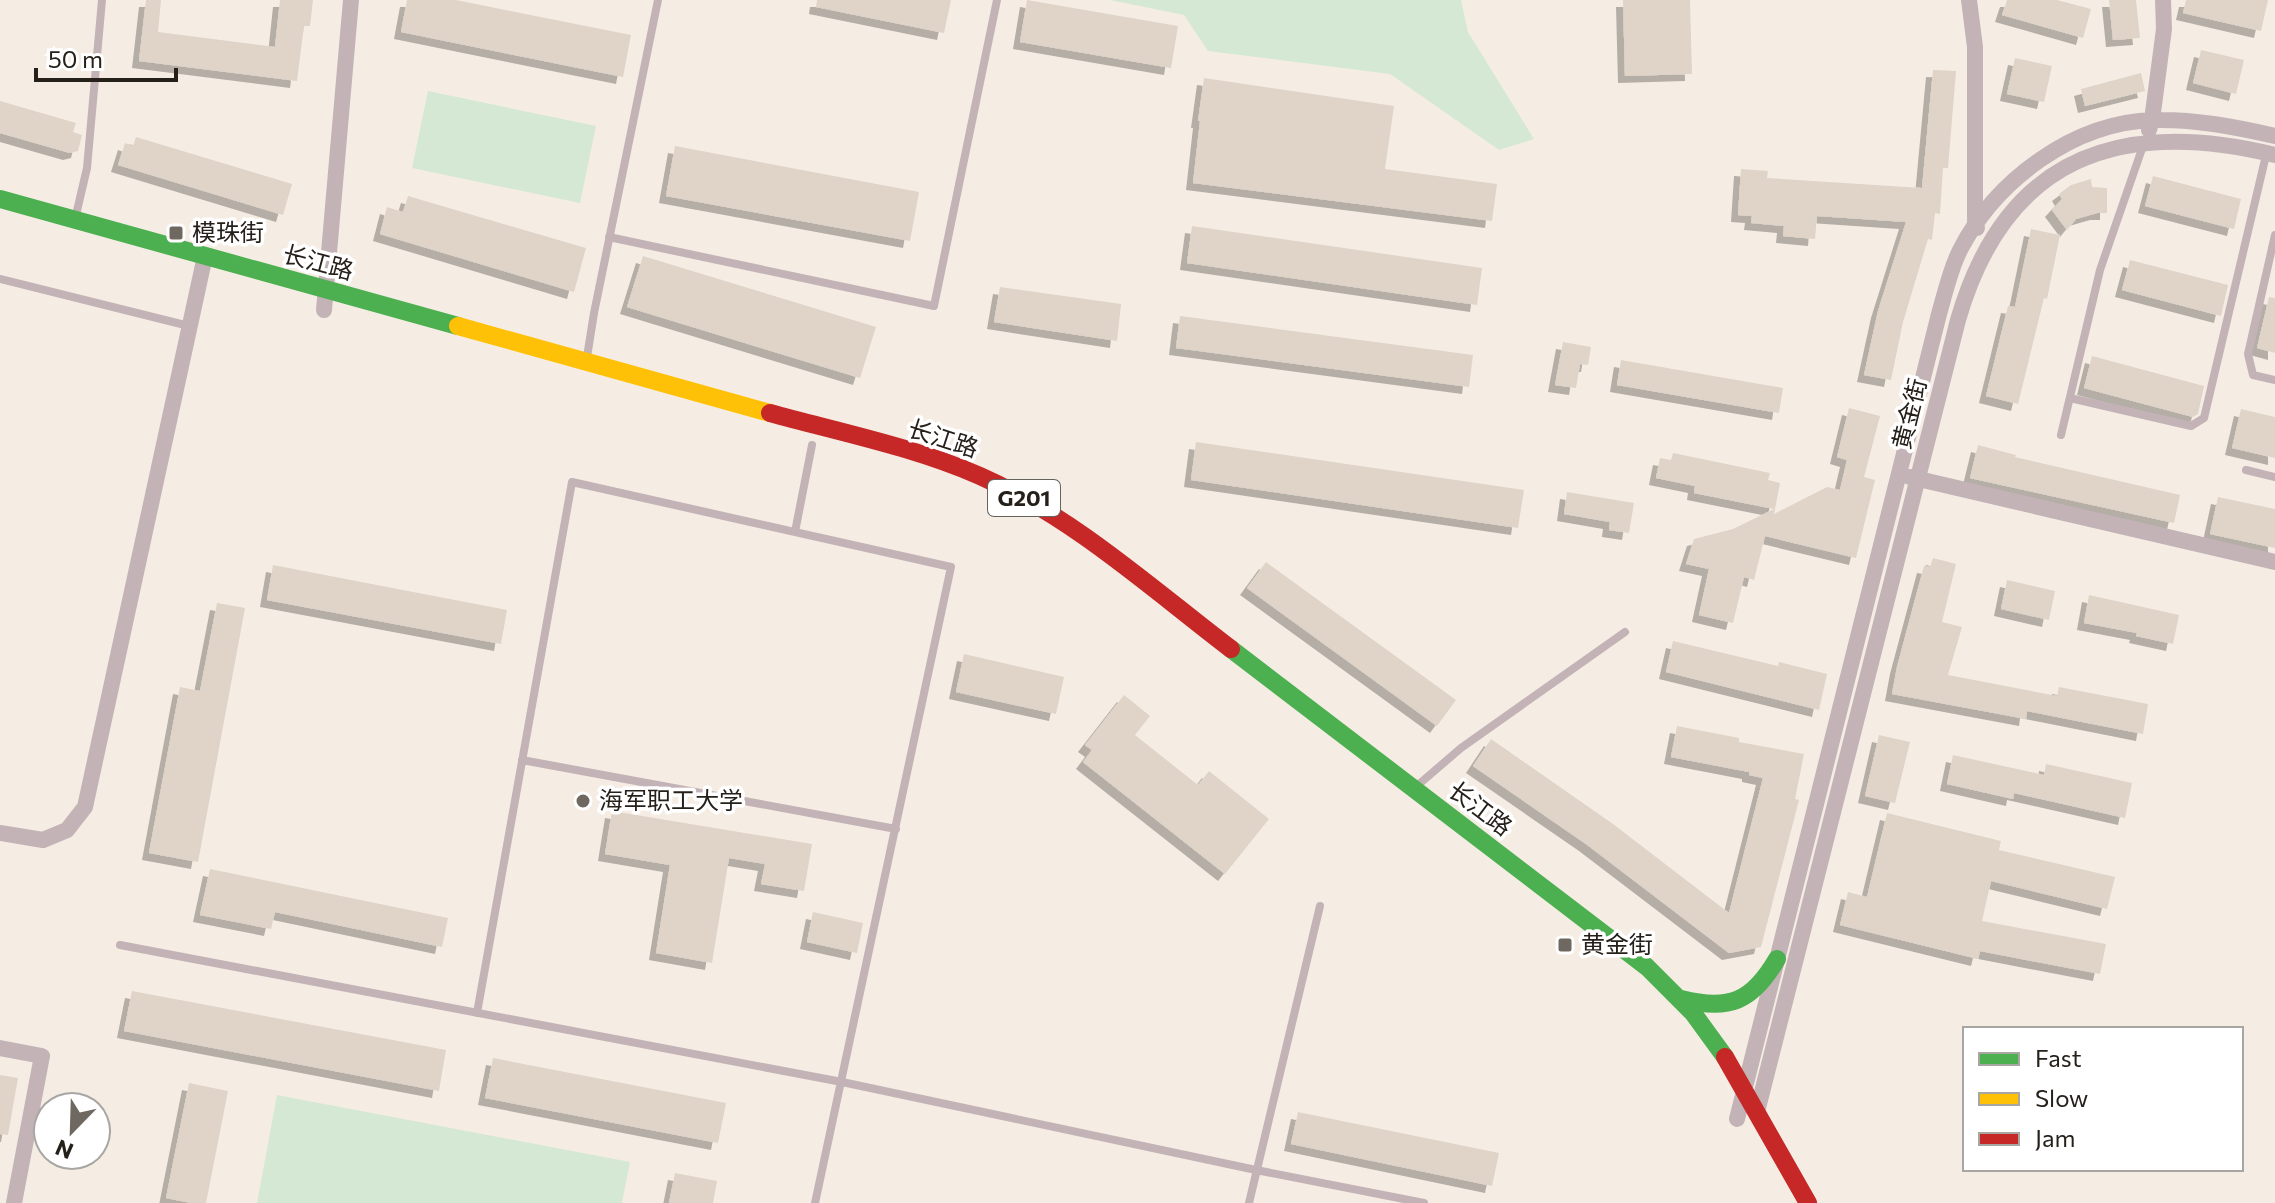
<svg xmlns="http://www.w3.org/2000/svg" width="2275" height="1203" font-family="Commissioner,'Noto Sans SC',sans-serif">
  <defs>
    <filter id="shadow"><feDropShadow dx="-7" dy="7" stdDeviation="0" flood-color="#0004"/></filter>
  </defs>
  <rect width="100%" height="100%" fill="#f5ede4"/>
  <path fill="#d5e8d4" d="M 1110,0 L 1461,0 L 1468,32 L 1534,139 L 1499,150 L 1390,74 L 1208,51 L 1184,15 Z
    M 428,91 L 596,126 L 580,203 L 412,168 Z
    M 277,1095 L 630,1162 L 622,1203 L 257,1203 Z"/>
  <path fill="#dfd4c7" filter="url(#shadow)" d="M 146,0 L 161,0 L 158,32 L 275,47 L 280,0 L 313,0 L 310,26 L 304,26 L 297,81 L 139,61 Z
    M 407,0 L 456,0 L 631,35 L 623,77 L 401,32 Z
    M 817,0 L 951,0 L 944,33 L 816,7 Z
    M 1027,0 L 1178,26 L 1171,68 L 1020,42 Z
    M 1623,0 L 1690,0 L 1692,74 L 1625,76 Z
    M 2007,0 L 2057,0 L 2091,9 L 2083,38 L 2002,15 Z
    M 2109,0 L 2136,0 L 2140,38 L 2113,40 Z
    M 2186,0 L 2268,0 L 2261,31 L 2183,13 Z
    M 2201,50 L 2244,60 L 2236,94 L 2193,83 Z
    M 2015,58 L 2052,66 L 2044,102 L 2007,94 Z
    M 1933,70 L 1956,71 L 1948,168 L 1943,168 L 1940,214 L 1935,213 L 1932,240 L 1928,239 L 1903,322 L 1891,380 L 1864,375 L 1878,311 L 1906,222 L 1817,216 L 1815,239 L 1783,236 L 1784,226 L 1751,223 L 1752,216 L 1738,215 L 1741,169 L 1768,171 L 1767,178 L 1922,188 Z
    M 2141,73 L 2145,91 L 2085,106 L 2081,89 Z
    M 1204,78 L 1394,106 L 1385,169 L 1497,184 L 1492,221 L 1193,183 L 1200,121 L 1198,121 Z
    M 0,101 L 76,123 L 73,132 L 82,135 L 78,151 L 70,153 L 0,133 Z
    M 136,137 L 292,184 L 283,215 L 118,165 L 125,143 L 133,146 Z
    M 675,146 L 919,192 L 910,241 L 666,196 Z
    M 2153,176 L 2241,199 L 2234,229 L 2145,206 Z
    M 2091,179 L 2092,187 L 2107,188 L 2107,213 L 2097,213 L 2076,219 L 2067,230 L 2052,210 L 2062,199 L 2059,194 L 2071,185 Z
    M 408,196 L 586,248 L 574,292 L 380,234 L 387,207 L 403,212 Z
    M 1192,226 L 1482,268 L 1477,305 L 1187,263 Z
    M 2031,229 L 2060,235 L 2047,299 L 2044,298 L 2018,404 L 1986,396 L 2008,306 L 2015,307 Z
    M 643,256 L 876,327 L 860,378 L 627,307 Z
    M 2130,260 L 2228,285 L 2221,316 L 2122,290 Z
    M 1000,287 L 1121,304 L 1117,341 L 994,322 Z
    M 2269,297 L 2275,298 L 2275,353 L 2257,348 Z
    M 1180,316 L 1473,355 L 1469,387 L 1176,348 Z
    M 1563,342 L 1591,347 L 1588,365 L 1580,364 L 1576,388 L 1555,385 Z
    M 2092,356 L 2204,386 L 2198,414 L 2193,417 L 2084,388 Z
    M 1621,360 L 1783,388 L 1779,413 L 1617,385 Z
    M 1849,408 L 1880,416 L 1864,477 L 1875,480 L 1856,558 L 1765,536 L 1754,580 L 1744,577 L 1733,623 L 1699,615 L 1709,569 L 1686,564 L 1694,539 L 1733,529 L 1774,509 L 1694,493 L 1695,486 L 1656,478 L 1660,458 L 1671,460 L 1673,453 L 1770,473 L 1768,480 L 1780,483 L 1774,514 L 1827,487 L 1840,490 L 1847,460 L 1837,457 Z
    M 2241,409 L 2275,417 L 2275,458 L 2232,448 Z
    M 1196,442 L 1524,490 L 1518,528 L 1191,480 Z
    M 1978,445 L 2016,455 L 2015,457 L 2180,495 L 2174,523 L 1970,478 Z
    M 1567,492 L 1634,503 L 1629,533 L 1609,530 L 1610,522 L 1564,514 Z
    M 2218,497 L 2275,509 L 2275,548 L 2210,534 Z
    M 1933,558 L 1956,564 L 1942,622 L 1962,627 L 1948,675 L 2057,696 L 2059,687 L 2148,704 L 2143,734 L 2027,711 L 2026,719 L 1892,694 L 1897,667 L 1924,566 L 1930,567 Z
    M 1266,562 L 1456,700 L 1437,726 L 1247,588 Z
    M 273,565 L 507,610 L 501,644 L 267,600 Z
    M 2007,580 L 2055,591 L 2049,620 L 2001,609 Z
    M 2089,595 L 2179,615 L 2173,644 L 2136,636 L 2137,633 L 2084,623 Z
    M 217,603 L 245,608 L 198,862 L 149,853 L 180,687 L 200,691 Z
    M 1673,641 L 1778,666 L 1779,662 L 1827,674 L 1819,710 L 1666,672 Z
    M 964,654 L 1064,677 L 1056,714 L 956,692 Z
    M 1124,695 L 1150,716 L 1135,735 L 1198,785 L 1209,771 L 1269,819 L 1225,874 L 1083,762 L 1092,750 L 1085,745 Z
    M 1677,726 L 1739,738 L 1739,742 L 1804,754 L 1795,799 L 1799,800 L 1761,947 L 1729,953 L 1586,844 L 1473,766 L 1491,739 L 1613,824 L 1729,913 L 1763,778 L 1749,775 L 1749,772 L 1671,757 Z
    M 1879,735 L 1910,742 L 1895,803 L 1865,796 Z
    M 1953,755 L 2044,775 L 2046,764 L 2132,783 L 2125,818 L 2014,793 L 2013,799 L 1947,784 Z
    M 612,811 L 812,844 L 804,891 L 761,884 L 765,864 L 729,858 L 712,963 L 656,953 L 670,865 L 605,854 Z
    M 1887,813 L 2001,841 L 1999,850 L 2115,877 L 2107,909 L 1991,881 L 1982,921 L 2106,944 L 2100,974 L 1980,951 L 1978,959 L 1840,925 L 1848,892 L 1867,897 Z
    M 210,869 L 448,918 L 442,947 L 275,912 L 271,929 L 200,915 Z
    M 813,912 L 863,923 L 857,953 L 807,942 Z
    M 132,991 L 446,1050 L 439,1091 L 124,1031 Z
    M 493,1058 L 726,1103 L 718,1143 L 485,1098 Z
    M 0,1075 L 18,1078 L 8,1135 L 0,1134 Z
    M 189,1083 L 228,1091 L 206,1203 L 191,1203 L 166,1198 Z
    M 1298,1112 L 1499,1153 L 1492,1186 L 1291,1144 Z
    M 675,1173 L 717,1181 L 713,1203 L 669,1203 Z"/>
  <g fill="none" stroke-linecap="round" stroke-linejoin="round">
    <path stroke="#c3b3b7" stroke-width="8" d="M 76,215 L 87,168 L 102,0
      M 2275,235 L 2248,354 L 2253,375 L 2275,380
      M 609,237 L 934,306 L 997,0
      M 0,279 L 189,326
      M 587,357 L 594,313 L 658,0
      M 2070,398 L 2191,426 L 2204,418 L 2267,151
      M 2061,435 L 2100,270 L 2144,143
      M 2246,470 L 2275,477
      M 795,532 L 812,445
      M 522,760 L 896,829
      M 1418,785 L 1461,748 L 1625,632
      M 120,945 L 842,1082 L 1256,1170 L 1424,1203
      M 477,1013 L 572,482 L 951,567 L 815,1203
      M 1249,1203 L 1320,906"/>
    <path stroke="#c3b3b7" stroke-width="16" d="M 1969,0 L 1975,47 L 1975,226 L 1977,228
      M 2149,130 L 2152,120 L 2164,29 L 2163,0
      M 324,310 L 351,0
      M 1910,477 L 2275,562
      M 0,833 L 43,840 L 67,830 L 85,807 L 205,256
      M 0,1048 L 42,1056 L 14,1203
      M 1758,1108 L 1958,320 C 2005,157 2119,117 2275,155
      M 1737,1119 L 1939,314 C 1945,293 1950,270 1960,250 C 1996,180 2074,122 2154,120 C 2195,119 2236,127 2275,136"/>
    <path stroke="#4caf50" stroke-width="18" d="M 0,199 L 458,326
      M 1231,649 L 1647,967 L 1693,1013 L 1725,1057
      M 1681,999 C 1729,1011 1752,1002 1777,959"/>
    <path stroke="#ffc107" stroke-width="18" d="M 458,326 L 770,413"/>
    <path stroke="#c62828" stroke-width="18" d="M 770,413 C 839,432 914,447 980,476 C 1073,517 1151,588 1231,649
      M 1725,1057 L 1808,1203"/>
  </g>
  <g fill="#6e6860" stroke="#fff" stroke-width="3">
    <rect x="168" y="225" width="16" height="16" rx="4"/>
    <circle cx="583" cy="801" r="8"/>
    <rect x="1557" y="937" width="16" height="16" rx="4"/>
  </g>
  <g text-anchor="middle" stroke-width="7" stroke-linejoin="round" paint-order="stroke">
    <rect fill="#fff" stroke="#66635e" stroke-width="2" x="988" y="480" width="72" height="36" rx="6"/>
    <g font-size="22" font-weight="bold" fill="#252019">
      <text x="1024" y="506">G201</text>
    </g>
    <g font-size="24" fill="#252019" stroke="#fff" text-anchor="start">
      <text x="192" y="241">模珠街</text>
      <text x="599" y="809">海军职工大学</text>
      <text x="1581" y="953">黄金街</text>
    </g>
    <g font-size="24" fill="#252019" stroke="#fff">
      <text transform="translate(318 263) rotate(15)" y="8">长江路</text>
      <text transform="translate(1910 414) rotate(-76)" y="8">黄金街</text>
      <text transform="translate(943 439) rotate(18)" y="8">长江路</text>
      <text transform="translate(1480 809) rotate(37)" y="8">长江路</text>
    </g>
  </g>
  <rect x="1963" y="1027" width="280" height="144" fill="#ffffff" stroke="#a8a6a3" stroke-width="2"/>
  <rect x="1979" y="1053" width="40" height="12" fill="#4caf50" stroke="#a8a6a3" stroke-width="2"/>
  <text x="2035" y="1067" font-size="24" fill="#252019">Fast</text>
  <rect x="1979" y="1093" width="40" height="12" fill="#ffc107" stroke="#a8a6a3" stroke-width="2"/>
  <text x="2035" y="1107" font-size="24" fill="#252019">Slow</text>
  <rect x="1979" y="1133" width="40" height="12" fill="#c62828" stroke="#a8a6a3" stroke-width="2"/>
  <text x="2035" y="1147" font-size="24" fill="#252019">Jam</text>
  <g transform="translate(72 1131) rotate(203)"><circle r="38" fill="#ffffff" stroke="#a8a6a3" stroke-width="2"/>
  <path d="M0-6L14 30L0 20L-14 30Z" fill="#6e6860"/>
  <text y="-12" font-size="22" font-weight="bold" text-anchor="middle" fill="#252019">N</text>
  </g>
  <path d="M36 68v12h140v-12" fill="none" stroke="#252019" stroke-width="4"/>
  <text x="48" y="68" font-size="24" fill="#252019" stroke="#ffffff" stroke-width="6" paint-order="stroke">50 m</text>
</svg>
